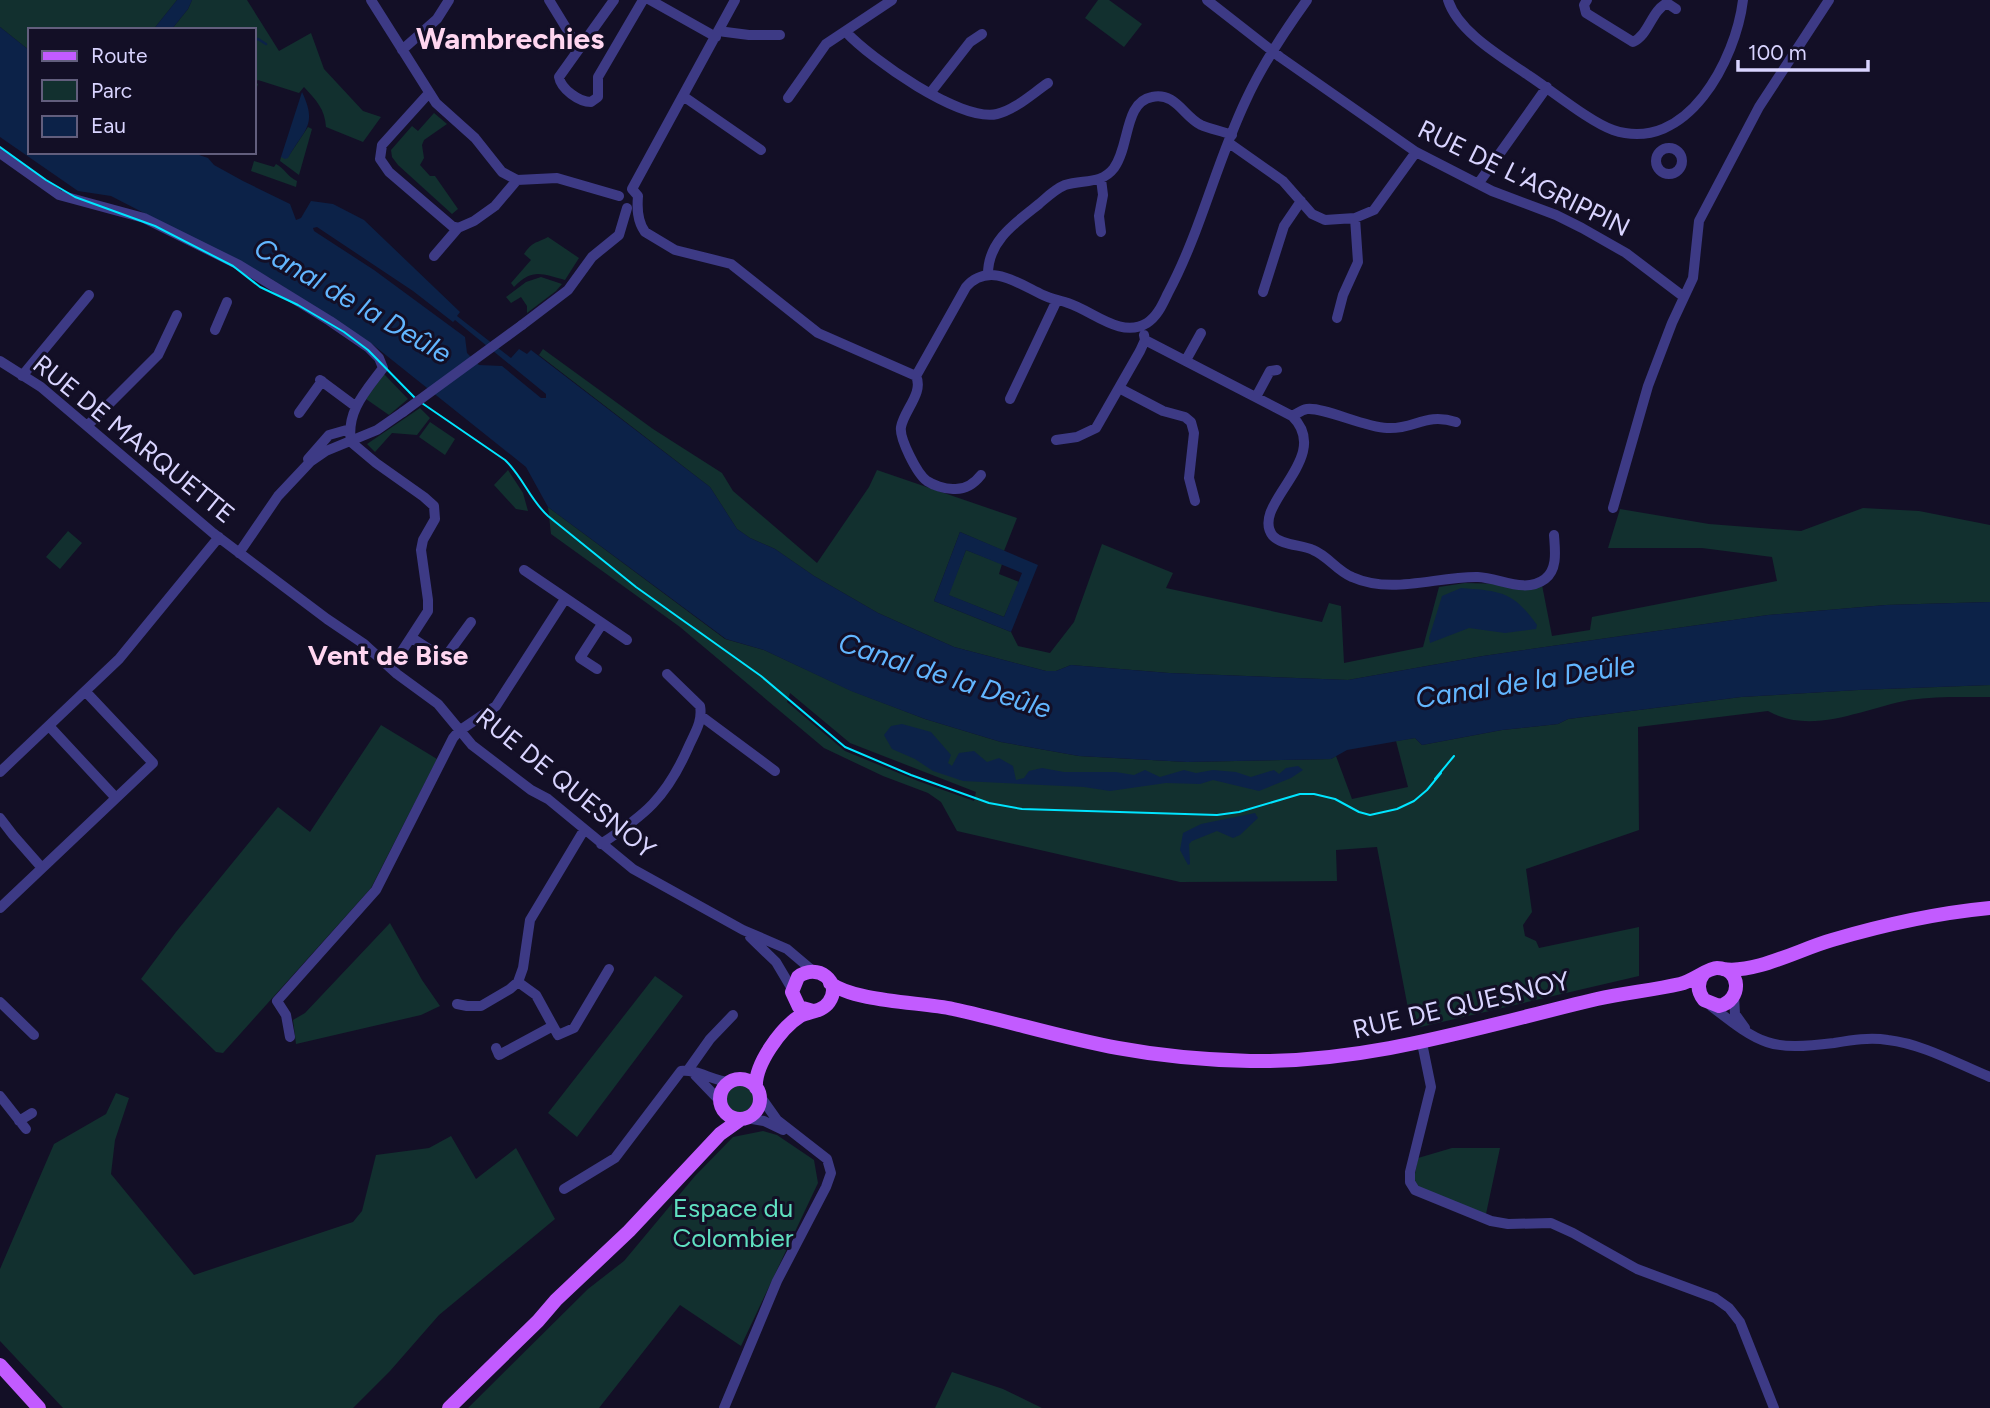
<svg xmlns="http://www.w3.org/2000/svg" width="1990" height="1408" font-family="Figtree,sans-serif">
  <rect width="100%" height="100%" fill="#130f26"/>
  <path fill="#12302f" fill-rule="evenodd" d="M 0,0 L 177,0 L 153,30 L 30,30 L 30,51 L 0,27 Z
    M 192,0 L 247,0 L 279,51 L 311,33 L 324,69 L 363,111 L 381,117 L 363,142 L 326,127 C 325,109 316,100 304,87 L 299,93 L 258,80 L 255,82 L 258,84 L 254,96 L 254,30 L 171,30 L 188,9 Z
    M 1098,0 L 1109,0 L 1142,24 L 1124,47 L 1085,18 Z
    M 434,113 L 447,124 L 424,140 L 422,145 L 424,158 L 420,165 L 430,176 L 435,176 L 458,209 L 452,214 L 398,165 L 392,157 L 391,150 L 412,126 L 418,131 Z
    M 308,127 L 312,129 L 299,175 L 280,161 L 281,157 L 288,157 Z
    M 254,161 L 274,167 L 276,164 C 284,168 288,177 297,181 L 296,187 L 251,171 Z
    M 548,237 L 579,258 L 565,280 C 541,274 533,268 514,287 L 511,283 L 531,260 L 524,254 C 533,241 535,244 548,237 Z
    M 541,277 L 562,284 L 556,291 L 527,313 L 527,306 L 521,297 L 511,303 L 506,297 L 526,282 Z
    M 543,349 L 653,429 L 722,473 L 733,491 L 817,563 L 869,487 L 877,470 L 1017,518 L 1004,551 L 960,532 L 934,601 L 1011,632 L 1018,646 L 1050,653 L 1074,622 L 1102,544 L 1173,573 L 1166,588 L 1322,622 L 1329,603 L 1341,606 L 1344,663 L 1423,647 L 1439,587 L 1465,583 L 1542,585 L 1552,636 L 1590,630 L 1592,617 L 1777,581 L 1772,557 L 1702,548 L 1608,548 L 1620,509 L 1709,524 L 1801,531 L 1863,508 L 1919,511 L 1990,525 L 1990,602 L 1886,605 L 1768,615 L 1483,656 L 1348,680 L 1169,673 L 1071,665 L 1056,671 L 1046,671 L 954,647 L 878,613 L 814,576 L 775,549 L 750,538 L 737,529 L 710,487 L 539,355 Z
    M 384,374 L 408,399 L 389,415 L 366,399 Z
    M 420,408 L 430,418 L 417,435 L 392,433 L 375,452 L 367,444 Z
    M 430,422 L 455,439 L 445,455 L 419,437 Z
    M 508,470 L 523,493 L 528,511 L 516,509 L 494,485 Z
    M 548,507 L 725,639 L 764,650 L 852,691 L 925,719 L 1001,742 L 1079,756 L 1187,762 L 1331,759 L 1336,756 L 1352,799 L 1408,787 L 1396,741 L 1415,738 L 1422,745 L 1502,730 L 1558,724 L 1568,719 L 1741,697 L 1858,690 L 1990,685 L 1990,697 C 1963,697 1936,696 1909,700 C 1865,708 1812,736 1768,711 L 1638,727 L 1639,830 L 1526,869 L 1532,912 L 1523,925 L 1525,936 L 1536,941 L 1539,948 L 1639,927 L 1639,976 L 1412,1029 L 1377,847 L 1336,850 L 1337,881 L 1180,882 L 957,831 L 941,802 L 928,793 L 883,776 L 824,748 L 680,627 L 551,534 ZM 790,693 L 850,743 L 976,792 L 974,801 L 918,781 L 845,751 L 787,702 Z
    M 68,531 L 82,543 L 60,569 L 46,557 Z
    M 966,550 L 1002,564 L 999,574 L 1019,582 L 1004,617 L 948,595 Z
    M 381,725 L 437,759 L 371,888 L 223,1053 L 216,1052 L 141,979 L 176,932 L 278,807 L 310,832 Z
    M 390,923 L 422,980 L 440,1006 L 421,1015 L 296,1044 L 293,1020 L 305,1013 Z
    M 655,976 L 683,996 L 577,1137 L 548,1113 Z
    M726 1099a14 14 0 1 1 28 0a14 14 0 1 1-28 0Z
    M 116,1093 L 129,1098 L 115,1140 L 111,1174 L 194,1275 L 353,1222 L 362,1211 L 376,1155 L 429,1148 L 451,1136 L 476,1179 L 516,1148 L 555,1219 L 439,1315 L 390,1371 L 353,1408 L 63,1408 L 0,1341 L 0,1269 L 54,1144 L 106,1114 Z
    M 763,1131 L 777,1135 L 814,1160 L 818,1183 L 741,1346 L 680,1305 L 599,1408 L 468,1408 L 588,1289 L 624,1261 L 695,1176 L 733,1137 Z
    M 1452,1148 L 1500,1148 L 1486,1214 L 1420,1189 L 1414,1179 L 1418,1158 Z
    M 952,1372 L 1003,1389 L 1042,1408 L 935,1408 Z"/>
  <path fill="#0c2248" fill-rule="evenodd" d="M 177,0 L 192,0 L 188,9 L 171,30 L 153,30 Z
    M 0,27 L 30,51 L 30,152 L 190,152 L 208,158 L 214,165 L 243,181 L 290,204 L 296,220 L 301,218 L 311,201 L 333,204 L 364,220 L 460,312 L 457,316 L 511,358 L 519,349 L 527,354 L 531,350 L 710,487 L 737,529 L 750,538 L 775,549 L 814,576 L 878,613 L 954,647 L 1046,671 L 1056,671 L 1071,665 L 1169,673 L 1348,680 L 1483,656 L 1768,615 L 1886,605 L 1990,602 L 1990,685 L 1858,690 L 1741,697 L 1568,719 L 1558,724 L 1502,730 L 1422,745 L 1415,738 L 1347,750 L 1331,759 L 1187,762 L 1079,756 L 1001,742 L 925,719 L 851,691 L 764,650 L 726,639 L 548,507 L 526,467 L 372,344 L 270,278 L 111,196 L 78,191 L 0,137 ZM 317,227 L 413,291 L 453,322 L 455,320 L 546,394 L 546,398 L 541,398 L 502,366 L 479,365 L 467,353 L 465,337 L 374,270 L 314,231 L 313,228 Z
    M 302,92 C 318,126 304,129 288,158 L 285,159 L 281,157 Z
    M 960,532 L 1038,565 L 1011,632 L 934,601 ZM 966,550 L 1022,573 L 1004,617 L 949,595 Z
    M 1461,588 C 1500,591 1513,591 1537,625 L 1536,629 L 1505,633 L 1469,628 L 1430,643 L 1429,638 L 1442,596 Z
    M 902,724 L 931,732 L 951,755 L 948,763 L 952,766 L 959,753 L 974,751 L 987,762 L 999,758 L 1013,766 L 1016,780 L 1024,778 L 1029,771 L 1042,768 L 1064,772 L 1116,772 L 1134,775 L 1145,770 L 1160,777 L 1184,770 L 1196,773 L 1213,770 L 1236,772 L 1251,777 L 1274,770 L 1279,774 L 1286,768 L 1298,766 L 1303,770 L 1291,778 L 1259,791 L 1213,780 L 1200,784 L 1166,783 L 1110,791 L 1084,787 L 963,781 L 933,771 L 915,759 L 892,749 L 884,735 L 891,726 Z
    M 1255,813 L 1258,818 L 1240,835 L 1233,838 L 1217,831 L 1192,841 L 1189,844 L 1190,864 L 1188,865 L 1180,850 L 1183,833 L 1201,824 Z"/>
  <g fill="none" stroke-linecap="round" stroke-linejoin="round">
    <path stroke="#0c2248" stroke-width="2.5" d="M 254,40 L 258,39 L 266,44"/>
    <path stroke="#3d3a85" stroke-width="10" d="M 371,0 L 436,103 L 475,138 L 502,172 L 517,180 L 557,178 L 619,196
      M 549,0 L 579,49
      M 614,0 L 559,77 C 561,89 579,102 591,102 L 598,97 L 598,77 L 643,0
      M 650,0 L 716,37
      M 1207,0 L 1280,57 L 1416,152 L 1492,191 L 1556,215 L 1582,228 L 1626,253 L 1684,297
      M 1448,0 C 1458,32 1502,57 1528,75 C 1551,90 1590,122 1613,130 C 1687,155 1736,59 1743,0
      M 1587,0 L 1584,5 L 1586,13 L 1633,42 C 1649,35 1651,11 1667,3 L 1676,9
      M 718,31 L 749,35 L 780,35
      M 846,32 C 871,59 960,122 997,114 C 1015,110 1033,93 1048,83
      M 402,50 L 437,19 L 449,0
      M 931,92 L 970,42 L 982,34
      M 429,93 L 382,145 L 380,159 L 389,172 L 452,226 L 458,228
      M 683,96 L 761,150
      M 788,98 L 826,44 L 892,0
      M 1229,143 L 1283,181 L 1312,214 L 1325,220 L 1355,218 L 1374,210 L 1416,152
      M1656 161a13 13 0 1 1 26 0a13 13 0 1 1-26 0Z
      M 0,153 L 59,195 L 144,218 L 239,265 L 330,321 L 368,347 L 379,358 L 383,368 C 366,391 346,411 351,442
      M 1101,179 L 1103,195 L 1099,216 L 1101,232
      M 1478,184 L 1547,87
      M 632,189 L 735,0
      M 632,189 L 638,196 C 637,208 637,221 645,232
      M 645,232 L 675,250 L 731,264 L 818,333 L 916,376
      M 434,256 L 458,228 L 474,221 L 495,206 L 517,180
      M 988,274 C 988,241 1015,223 1039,204 C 1047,197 1055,189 1065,185 C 1083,179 1101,185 1114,168 C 1130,146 1124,102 1152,97 C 1176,92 1183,116 1201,125 C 1210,129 1222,131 1232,135
      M 1263,292 L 1284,226 L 1301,201
      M 1337,318 L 1343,295 L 1358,262 L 1355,218
      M 522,325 L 568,290 L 592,257 L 619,235 L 627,208
      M 215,330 L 227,302
      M 1145,340 L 1292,416 C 1335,458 1248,505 1273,536 C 1281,545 1302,545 1313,550 C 1328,556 1337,571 1352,577 C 1392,595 1437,576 1478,577 C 1500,578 1525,594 1545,579 C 1558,569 1555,550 1554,535
      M 1186,360 L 1201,333
      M 0,361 L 41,387 L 213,533 L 327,619 L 364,644 L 397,674 L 438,704 L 472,745 L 531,790 L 548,799 L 633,869 L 743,930 L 787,949 L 813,971
      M 22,376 L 89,295
      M 916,376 L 966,287 C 989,261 1019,284 1043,295 C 1051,299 1060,300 1068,303 C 1093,311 1121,339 1147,323 C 1158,316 1163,303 1168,293 C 1201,231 1216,163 1246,100 C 1262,65 1284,32 1307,0
      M 916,376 C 924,393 904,410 901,427 C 899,438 917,474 927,481 C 933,485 944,489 953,489 C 965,490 974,484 981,475
      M 320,380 L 355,406
      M 1119,388 L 1163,411 L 1185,417 L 1191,422 L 1194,433 L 1189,478 L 1195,501
      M 1256,397 L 1270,371 L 1277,370
      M 1010,399 L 1057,300
      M 299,413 L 322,381
      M 1292,416 C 1297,414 1301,410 1307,409 C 1324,407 1364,427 1387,428 C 1414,430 1425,412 1456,422
      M 87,426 L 158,355 L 177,315
      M 1056,440 L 1077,437 L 1096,428 L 1140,351 L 1145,340 L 1144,335
      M 351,442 L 376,463 L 424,497 L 434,506 L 435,519 L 423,540 L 421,550 L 428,600 L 428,611 L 391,668
      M 308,459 L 329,435 L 350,429
      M 1613,508 L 1648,386 L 1672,323 L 1693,278 L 1699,221 L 1759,107 L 1829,0
      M 239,553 L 278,496 L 310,462 L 326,451 L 377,430 L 403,412
      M 524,570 L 627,640
      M 412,638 L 444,659 L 471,622
      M 597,669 L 580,658 L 602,624
      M 701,716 L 775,771
      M 49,726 L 116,798
      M 0,772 L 119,659 L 219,537
      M 0,818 L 13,835 L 42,868
      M 601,844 C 645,815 666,798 688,748 C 694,734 703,722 700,706 L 667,674
      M 0,908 L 153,763 L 86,692
      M 750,937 L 776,962 L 792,989
      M 518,982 L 536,995 L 558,1035 L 574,1028 L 609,969
      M 1734,996 L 1735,1014 L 1745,1028
      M 0,1002 L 34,1035
      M 457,1004 L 467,1006 L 481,1006 L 510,989 L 518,982 L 523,968 L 530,920 L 584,830
      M 1711,1006 C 1761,1045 1770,1051 1834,1043 C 1852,1040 1870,1037 1888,1040 C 1923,1044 1958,1064 1990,1077
      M 290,1037 L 286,1015 L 277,1001 L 376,890 L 453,738 L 459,731 L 496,706 L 565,599
      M 1422,1043 L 1431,1087 L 1410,1172 L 1410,1182 L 1415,1190 L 1491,1221 L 1508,1224 L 1551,1223 L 1573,1233 L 1637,1269 L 1715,1298 L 1729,1308 L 1740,1322 L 1774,1408
      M 496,1048 L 499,1055 L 553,1026
      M 688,1070 L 710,1039 L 733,1015
      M 695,1075 L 721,1102
      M 0,1096 L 26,1129
      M 746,1118 L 764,1121 L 783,1130
      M 19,1121 L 32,1113
      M 564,1189 L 615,1158 L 681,1071 C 696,1068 714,1082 731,1082
      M 724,1408 L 777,1281 L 826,1187 L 831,1173 L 827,1159 L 777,1120 L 760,1096"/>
    <path stroke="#c25bff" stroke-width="14" d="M 1723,969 C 1755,974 1800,949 1832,940 C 1883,925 1937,913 1990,908
      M 830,983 C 855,1002 921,1002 953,1009 C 1009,1021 1063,1038 1118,1048 C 1161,1056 1206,1060 1250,1061 C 1370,1063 1482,1026 1597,999 C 1625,993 1653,990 1680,984 C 1693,981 1708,968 1717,968 C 1741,968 1743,1000 1719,1006 L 1704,1000 C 1697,991 1697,982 1704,973
      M720 1099a20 20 0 1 1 40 0a20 20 0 1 1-40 0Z
      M 756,1088 C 754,1065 781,1028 800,1016 C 810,1011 822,1012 829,1002 C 843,982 817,962 798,977 L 792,992 L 799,1007 L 813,1011
      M 0,1365 L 39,1408
      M 449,1408 L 538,1321 L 556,1300 L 629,1231 L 720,1134 L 741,1119"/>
    <path stroke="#00e5ff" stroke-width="2" d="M 0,147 L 46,180 L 75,197 L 155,226 L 233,266 L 260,287 L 298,305 L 344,332 L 368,350 L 416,399 L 505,460 C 523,477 530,500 548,516 L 636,587 L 761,676 L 845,747 L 911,775 L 989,803 L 1022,809 L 1217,815 L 1239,812 L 1300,794 L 1314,794 L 1335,799 L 1359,812 L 1370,815 L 1397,809 L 1414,801 L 1427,790 L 1441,773
      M 1435,779 L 1454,756"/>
    <path stroke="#3d3a85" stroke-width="10" d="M 403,412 L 522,325"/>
  </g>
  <g text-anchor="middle" stroke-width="6" stroke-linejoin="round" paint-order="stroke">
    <g font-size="26" fill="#d9d4ff" stroke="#130f26">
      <text transform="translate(1524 178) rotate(26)" y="9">RUE DE L'AGRIPPIN</text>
      <text transform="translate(134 439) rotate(39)" y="9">RUE DE MARQUETTE</text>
      <text transform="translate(566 783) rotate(39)" y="9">RUE DE QUESNOY</text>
      <text transform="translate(1461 1005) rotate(-13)" y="9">RUE DE QUESNOY</text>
    </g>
    <g font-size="26" fill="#5fe0c0" stroke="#130f26">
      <text x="733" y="1217">Espace du<tspan x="733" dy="30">Colombier</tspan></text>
    </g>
    <g font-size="28" font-style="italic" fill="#62b6ff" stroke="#130f26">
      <text transform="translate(353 300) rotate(30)" y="10">Canal de la Deûle</text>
      <text transform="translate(945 675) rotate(18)" y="10">Canal de la Deûle</text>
      <text transform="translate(1525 681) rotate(-9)" y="10">Canal de la Deûle</text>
    </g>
    <g font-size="28" font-weight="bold" fill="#ffd6f0" stroke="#130f26">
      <text x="388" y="665">Vent de Bise</text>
    </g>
    <g font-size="30" font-weight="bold" fill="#ffd6f0" stroke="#130f26">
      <text x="510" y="49">Wambrechies</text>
    </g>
  </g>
  <rect x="28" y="28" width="228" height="126" fill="#130f26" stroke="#625e7d" stroke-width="2"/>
  <rect x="42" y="51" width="35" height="10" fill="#c25bff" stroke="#625e7d" stroke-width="2"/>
  <text x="91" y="63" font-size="21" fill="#d9d4ff">Route</text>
  <rect x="42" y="80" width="35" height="21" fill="#12302f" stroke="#625e7d" stroke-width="2"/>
  <text x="91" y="98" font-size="21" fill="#d9d4ff">Parc</text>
  <rect x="42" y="116" width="35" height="21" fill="#0c2248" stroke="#625e7d" stroke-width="2"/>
  <text x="91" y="133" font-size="21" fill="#d9d4ff">Eau</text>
  <path d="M1738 60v10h130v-10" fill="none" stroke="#d9d4ff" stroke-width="3.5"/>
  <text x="1748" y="60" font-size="21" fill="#d9d4ff" stroke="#130f26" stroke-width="5" paint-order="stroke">100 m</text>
</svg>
